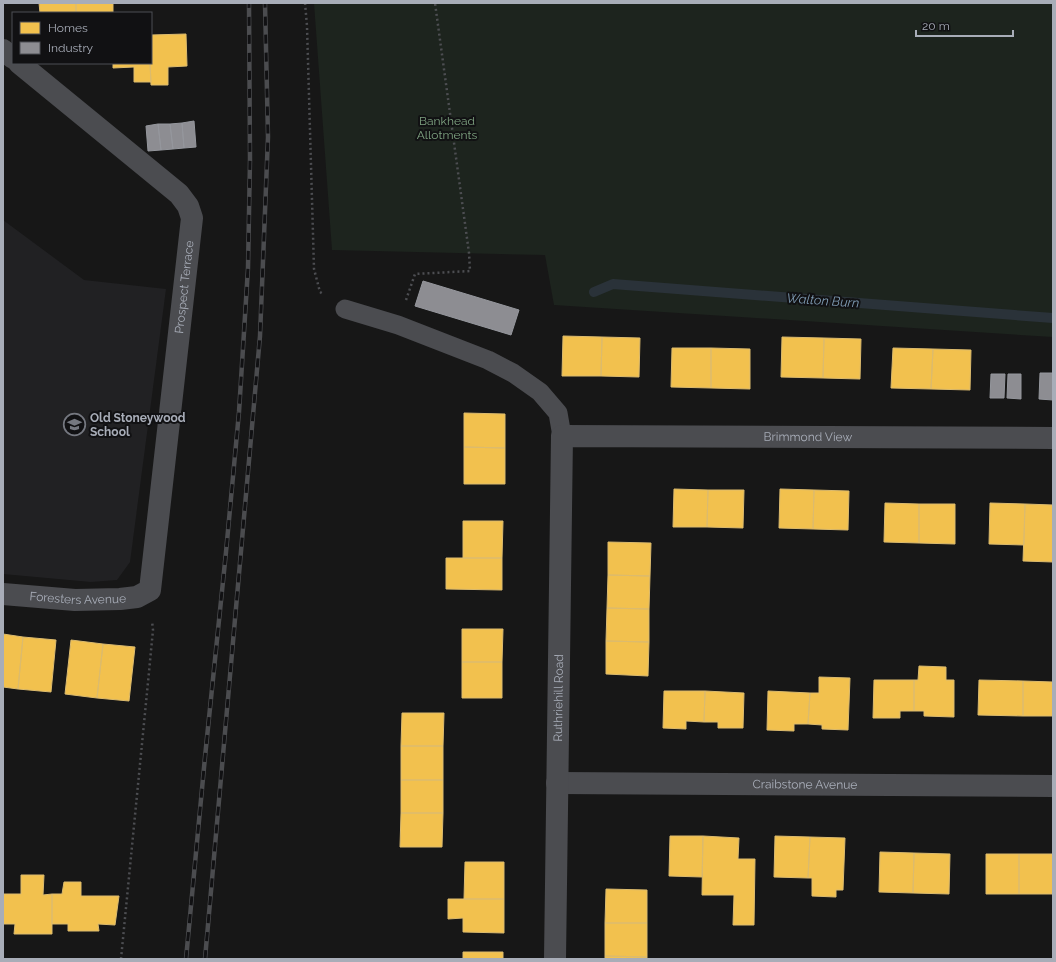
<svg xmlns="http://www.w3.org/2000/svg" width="1056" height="962" font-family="Raleway,sans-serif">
  <rect width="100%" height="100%" fill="#171717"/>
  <path fill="#212123" d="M 3,220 L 84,280 L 166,289 L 130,562 L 117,580 L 91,582 L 3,574 Z"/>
  <path fill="#1d241e" d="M 314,3 L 1053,3 L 1053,337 L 554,305 L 545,255 L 332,250 Z"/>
  <path fill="#f2c14e" stroke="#dcbb6e" d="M 39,3 L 76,3 L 76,13 L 40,13 Z
    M 76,3 L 113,3 L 113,13 L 76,13 Z
    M 186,34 L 187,66 L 168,67 L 168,85 L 151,85 L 150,63 L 151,63 L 151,35 Z
    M 113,63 L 150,63 L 151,82 L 134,82 L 134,67 L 113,68 Z
    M 563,336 L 602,337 L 601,376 L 562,376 Z
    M 602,337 L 640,338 L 639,377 L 601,376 Z
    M 782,337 L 824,338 L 823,378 L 781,377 Z
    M 824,338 L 861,339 L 860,379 L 823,378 Z
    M 672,348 L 711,348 L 711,388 L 671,387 Z
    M 711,348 L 750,349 L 750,389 L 711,388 Z
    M 893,348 L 933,349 L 931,389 L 891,388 Z
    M 933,349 L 971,350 L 970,390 L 931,389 Z
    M 464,413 L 505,414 L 505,448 L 464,447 Z
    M 464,447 L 505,448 L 505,484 L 464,484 Z
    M 674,489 L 708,490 L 707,527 L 673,527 Z
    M 780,489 L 814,490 L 813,529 L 779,528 Z
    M 708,490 L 744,490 L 743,528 L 707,527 Z
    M 814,490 L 849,491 L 848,530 L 813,529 Z
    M 885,503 L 919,504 L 919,543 L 884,542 Z
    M 990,503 L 1025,504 L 1024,545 L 989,544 Z
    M 919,504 L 955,504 L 955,544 L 919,543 Z
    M 1025,504 L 1053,505 L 1053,562 L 1023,561 Z
    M 463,521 L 503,521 L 502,558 L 463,558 Z
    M 608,542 L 651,543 L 650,576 L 608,575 Z
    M 446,558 L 502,558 L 502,590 L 446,589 Z
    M 608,575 L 650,576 L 649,609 L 607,608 Z
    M 607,608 L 649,609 L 649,642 L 606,641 Z
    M 462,629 L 503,629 L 502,662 L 462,662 Z
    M 3,634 L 23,637 L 18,689 L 3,687 Z
    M 23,637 L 56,640 L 51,692 L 18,689 Z
    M 71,640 L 103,644 L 97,698 L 65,694 Z
    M 606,641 L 649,642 L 648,676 L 606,674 Z
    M 103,644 L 135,647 L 129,701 L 97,698 Z
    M 462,662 L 502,662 L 502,698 L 462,698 Z
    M 919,666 L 946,667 L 946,680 L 954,680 L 954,717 L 924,716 L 924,711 L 914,711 L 914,680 L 918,680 Z
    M 819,677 L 850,678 L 848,730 L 822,729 L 822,725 L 808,724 L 810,693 L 819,693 Z
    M 874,680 L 914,680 L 914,711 L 900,711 L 900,718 L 873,718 Z
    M 979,680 L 1023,681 L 1023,716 L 978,715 Z
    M 1023,681 L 1053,682 L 1053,716 L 1023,716 Z
    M 664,691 L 705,691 L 704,722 L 686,721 L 686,729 L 663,728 Z
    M 705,691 L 744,693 L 743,728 L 718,728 L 718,722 L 704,722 Z
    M 768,691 L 810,693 L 808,724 L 794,724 L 794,731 L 767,730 Z
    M 402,713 L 444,713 L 443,746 L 401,746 Z
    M 401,746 L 443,746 L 443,780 L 401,780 Z
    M 401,780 L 443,780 L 443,813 L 401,813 Z
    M 401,813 L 443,813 L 442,847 L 400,847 Z
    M 670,836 L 703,836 L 702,877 L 669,876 Z
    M 703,836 L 739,838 L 738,859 L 755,859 L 754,925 L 733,925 L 734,895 L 702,895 Z
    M 775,836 L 810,837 L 808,878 L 774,877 Z
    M 810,837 L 845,838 L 843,890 L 836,890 L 836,897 L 812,896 L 812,878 L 808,878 Z
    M 880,852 L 914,853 L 913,893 L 879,892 Z
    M 914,853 L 950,854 L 949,894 L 913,893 Z
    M 986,854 L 1019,854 L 1019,894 L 986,894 Z
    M 1019,854 L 1053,854 L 1053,894 L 1019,894 Z
    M 465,862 L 504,862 L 504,899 L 464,899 Z
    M 21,875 L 44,875 L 43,895 L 52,894 L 52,934 L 14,934 L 15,924 L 3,924 L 3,894 L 21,894 Z
    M 64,882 L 81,882 L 81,896 L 119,896 L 115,925 L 98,924 L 99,931 L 68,931 L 68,924 L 52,924 L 52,894 L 62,894 Z
    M 606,889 L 647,890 L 647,923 L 605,923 Z
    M 448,899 L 504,899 L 504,933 L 463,932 L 463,918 L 448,919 Z
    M 605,923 L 647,923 L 647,957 L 605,956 Z
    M 463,952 L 503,952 L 503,959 L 463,959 Z
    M 605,956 L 647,957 L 647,959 L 605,959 Z"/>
  <path fill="#8d8d92" stroke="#95979d" d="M 194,121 L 196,147 L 184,148 L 182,123 Z
    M 182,123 L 184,148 L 173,149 L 170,124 Z
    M 158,124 L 170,124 L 173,149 L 161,150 Z
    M 158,124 L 161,150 L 148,151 L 146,126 Z
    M 423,281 L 519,310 L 511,335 L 415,306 Z
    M 1040,373 L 1053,373 L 1053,400 L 1039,399 Z
    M 991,374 L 1005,374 L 1004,398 L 990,398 Z
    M 1008,374 L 1021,374 L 1021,399 L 1007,398 Z"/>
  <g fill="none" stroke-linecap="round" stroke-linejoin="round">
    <path stroke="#2a3239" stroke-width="10" d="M 594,292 L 613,284 L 1053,318"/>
    <path stroke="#4d4e52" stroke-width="2.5" stroke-dasharray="2 3" stroke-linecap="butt" d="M 305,3 L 307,26 L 314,269 L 320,292 L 323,294
      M 406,300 L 415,274 L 470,271 L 469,253 L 435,3
      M 121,959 L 149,672 L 153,630 L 152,621"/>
    <path stroke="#4b4c50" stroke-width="19" d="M 345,309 L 398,325 L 488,360 L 513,373 L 540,392 L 558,413 L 562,436"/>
    <g stroke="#4b4c50" stroke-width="22">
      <path d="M 3,50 L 13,58"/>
      <path id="s1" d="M 3,594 L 75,600 L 120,599 L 137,597 L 150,590 L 192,218 L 188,206 L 179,194 L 19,63"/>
      <path id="s2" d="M 557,783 L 1053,786"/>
      <path id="s3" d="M 555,959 L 562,436 L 1053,438"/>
    </g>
    <defs>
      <path id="rail" d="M 186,959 L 205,757 L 226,552 L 239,412 L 248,268 L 250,160 L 249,3
        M 205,959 L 260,336 L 268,137 L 265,3"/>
    </defs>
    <use href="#rail" stroke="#4b4c4f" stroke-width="4.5"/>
    <use href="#rail" stroke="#111113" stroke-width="3" stroke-dasharray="9" stroke-linecap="butt"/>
  </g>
  <defs>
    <symbol id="school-ring" viewBox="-11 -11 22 22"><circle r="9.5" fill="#111113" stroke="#757880" stroke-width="1.5"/><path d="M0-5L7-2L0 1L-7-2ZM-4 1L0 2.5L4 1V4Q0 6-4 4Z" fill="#757880"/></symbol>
  </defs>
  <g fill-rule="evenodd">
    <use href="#school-ring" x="62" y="412" width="25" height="25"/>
  </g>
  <g text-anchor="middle" stroke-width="4" stroke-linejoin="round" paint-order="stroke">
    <g font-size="12" fill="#7fa381" stroke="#111113">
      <text x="447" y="125">Bankhead<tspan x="447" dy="14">Allotments</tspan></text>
    </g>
    <g font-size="12" fill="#a8adb8" stroke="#111113">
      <text dy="4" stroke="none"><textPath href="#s1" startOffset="454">Prospect Terrace</textPath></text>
      <text dy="4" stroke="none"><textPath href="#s3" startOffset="769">Brimmond View</textPath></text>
      <text dy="4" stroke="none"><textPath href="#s1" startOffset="75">Foresters Avenue</textPath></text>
      <text dy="4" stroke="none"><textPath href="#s3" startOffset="261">Ruthriehill Road</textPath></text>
      <text dy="4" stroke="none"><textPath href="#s2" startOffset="248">Craibstone Avenue</textPath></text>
    </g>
    <g font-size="12" font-weight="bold" fill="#a8adb8" stroke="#111113" text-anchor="start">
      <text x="90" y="422">Old Stoneywood<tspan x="90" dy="14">School</tspan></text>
    </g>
    <g font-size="13" font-style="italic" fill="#7f9bb3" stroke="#111113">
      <text transform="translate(823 300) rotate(4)" y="5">Walton Burn</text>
    </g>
  </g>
  <rect width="1056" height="962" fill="none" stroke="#a8adb8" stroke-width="8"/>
  <rect x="12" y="12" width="140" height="52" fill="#111113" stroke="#4d4f55"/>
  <rect x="20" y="22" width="20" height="12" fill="#f2c14e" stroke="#4d4f55"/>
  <text x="48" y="32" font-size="12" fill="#a8adb8">Homes</text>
  <rect x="20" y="42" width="20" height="12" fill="#8d8d92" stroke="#4d4f55"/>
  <text x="48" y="52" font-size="12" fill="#a8adb8">Industry</text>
  <path d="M916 30v6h97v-6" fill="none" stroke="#a8adb8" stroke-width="2"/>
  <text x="922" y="30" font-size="12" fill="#a8adb8" stroke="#111113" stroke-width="3" paint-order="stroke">20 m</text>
</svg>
